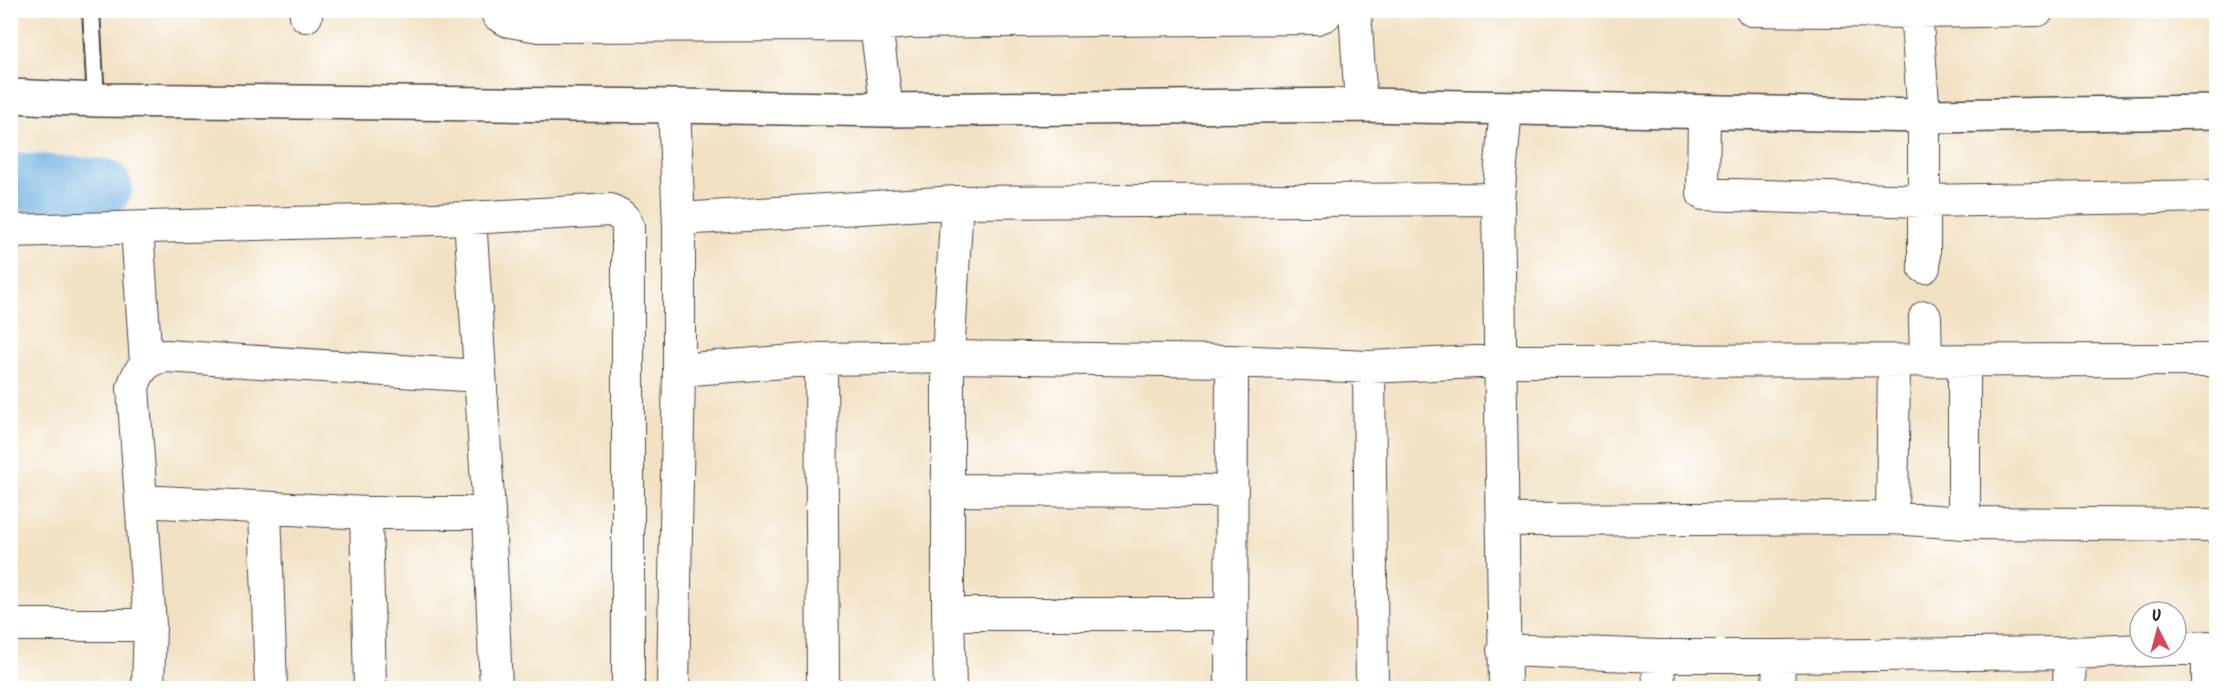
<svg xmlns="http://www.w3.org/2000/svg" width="2227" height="699" font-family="Kalam,sans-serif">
  <rect width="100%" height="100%" fill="#fff"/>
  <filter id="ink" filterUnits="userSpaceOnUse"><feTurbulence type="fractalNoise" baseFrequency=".0167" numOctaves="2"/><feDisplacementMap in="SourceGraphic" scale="12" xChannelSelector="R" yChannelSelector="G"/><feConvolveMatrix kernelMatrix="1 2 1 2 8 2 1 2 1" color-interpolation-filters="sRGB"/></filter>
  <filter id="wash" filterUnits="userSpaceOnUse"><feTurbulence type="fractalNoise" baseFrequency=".008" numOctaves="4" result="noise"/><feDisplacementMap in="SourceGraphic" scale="24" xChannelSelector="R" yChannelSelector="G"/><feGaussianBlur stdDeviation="1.35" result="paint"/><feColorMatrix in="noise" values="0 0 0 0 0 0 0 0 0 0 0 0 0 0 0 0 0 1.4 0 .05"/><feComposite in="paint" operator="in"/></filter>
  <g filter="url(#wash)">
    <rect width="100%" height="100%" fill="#f2e2c4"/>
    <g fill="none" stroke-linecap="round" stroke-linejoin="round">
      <path stroke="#6baddf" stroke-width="58" d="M 10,181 L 103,188"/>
    </g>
  </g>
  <g filter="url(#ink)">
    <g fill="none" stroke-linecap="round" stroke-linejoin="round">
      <defs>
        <path id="service" d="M 91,10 L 96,100"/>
        <path id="minor" d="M 306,10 L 306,16
          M 496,10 L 498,15 L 509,21 L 539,26 L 876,25 L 908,22 L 1317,18 L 1325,15 L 1327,10
          M 1355,10 L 1361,105
          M 1752,10 L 1916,12 L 2038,10
          M 1916,10 L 1924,116 L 1924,267
          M 876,25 L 887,110
          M 1704,112 L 1703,194 L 1923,201 L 2216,196
          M 470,218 L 489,513 L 496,688
          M 679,219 L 957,202 L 1498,199
          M 137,228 L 146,363
          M 10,231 L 470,218 L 610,210 C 620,214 625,217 628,227 L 628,688
          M 1925,317 L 1926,361
          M 821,359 L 823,688
          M 1369,367 L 1372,688
          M 679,370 L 821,359 L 948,357 L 1232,361 L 1369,367 L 1499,361 L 2216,360
          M 947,490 L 1232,491
          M 142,501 L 366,513 L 489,513
          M 265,509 L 271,688
          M 366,513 L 370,688
          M 1892,518 L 1894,361
          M 1504,520 L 1892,518 L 1964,523 L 2216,525
          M 1964,523 L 1964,361
          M 948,614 L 1230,614
          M 10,625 L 150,625
          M 2208,647 L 2208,688
          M 1503,650 L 1658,656 L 1778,656 L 2070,653 L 2216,647
          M 1658,656 L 1659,688
          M 1778,656 L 1779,688
          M 148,688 L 150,625 L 133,388 C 138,370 147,358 166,356 L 480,376
          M 673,688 L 679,370 L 679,225 L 674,106
          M 950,688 L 948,614 L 948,357 L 957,202
          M 1231,688 L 1232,361
          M 1505,688 L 1498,199 L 1506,108
          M 2069,688 L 2070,653"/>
        <path id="tertiary" d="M 10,96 L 96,100 L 674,106 L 887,110 L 1361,105 L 1924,116 L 2216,112"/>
      </defs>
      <use href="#service" stroke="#494642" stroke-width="20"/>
      <use href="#minor" stroke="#494642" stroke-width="34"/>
      <use href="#tertiary" stroke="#494642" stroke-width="36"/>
      <use href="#service" stroke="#fff" stroke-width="16"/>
      <use href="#minor" stroke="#fff" stroke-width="32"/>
      <use href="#tertiary" stroke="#fff" stroke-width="33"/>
    </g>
  </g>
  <rect width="2227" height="699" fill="none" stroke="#fff" stroke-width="36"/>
  <g transform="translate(2158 630) rotate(354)"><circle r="28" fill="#ffffff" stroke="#aaaaaa" stroke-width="1.5"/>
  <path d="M0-4.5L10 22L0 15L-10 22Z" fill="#d1495b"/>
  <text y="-9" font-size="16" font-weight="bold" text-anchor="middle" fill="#2b2b2b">U</text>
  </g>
</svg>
